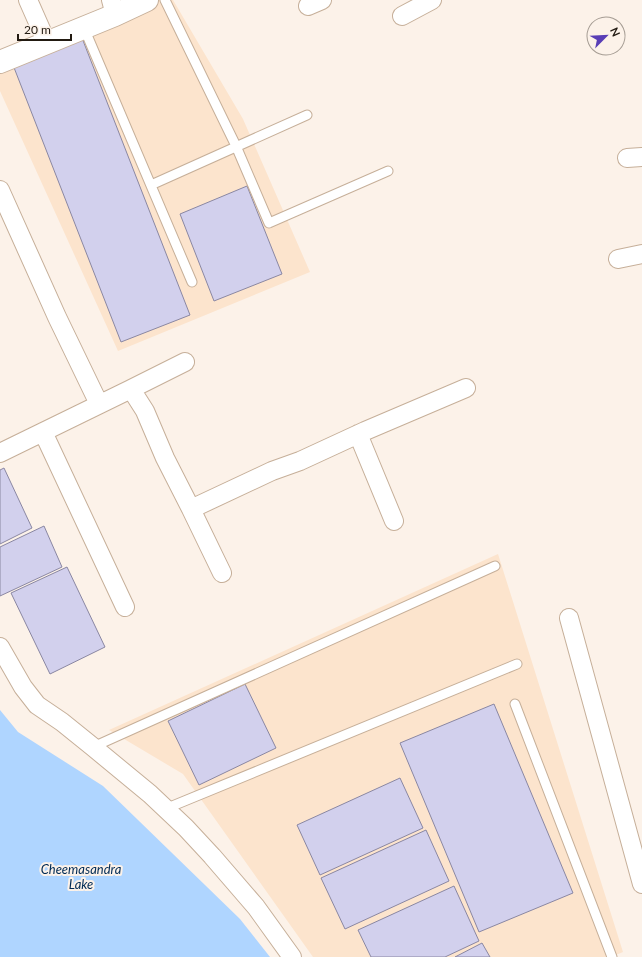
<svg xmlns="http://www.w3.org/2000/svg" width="642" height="957" font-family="Lato,sans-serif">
  <rect width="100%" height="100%" fill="#fcf2e9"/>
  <path fill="#fce4cd" d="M 159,0 L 173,0 L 243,119 L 310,272 L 118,351 L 0,91 L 0,71 Z
    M 498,554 L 623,952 L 611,957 L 313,957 L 183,774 L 109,730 Z"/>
  <path fill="#afd5ff" d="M 0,710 L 18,732 L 103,786 L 240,919 L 270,957 L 0,957 Z"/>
  <path fill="#d2d0ed" stroke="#8a87a2" d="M 82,38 L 190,315 L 121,342 L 13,65 Z
    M 247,186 L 282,274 L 214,301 L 180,214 Z
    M 4,468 L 32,528 L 0,544 L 0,470 Z
    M 44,526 L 62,567 L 0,596 L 0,547 Z
    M 67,567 L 105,647 L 50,674 L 11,593 Z
    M 245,684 L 276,748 L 199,785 L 168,721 Z
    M 494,704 L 573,893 L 479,932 L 400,743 Z
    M 400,778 L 423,828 L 320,875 L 297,825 Z
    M 426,830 L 449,881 L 345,929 L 321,878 Z
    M 454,886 L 479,941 L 445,957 L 371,957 L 358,930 Z
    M 482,943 L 490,957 L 455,957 Z"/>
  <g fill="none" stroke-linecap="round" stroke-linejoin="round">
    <defs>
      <path id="service" d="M 165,0 L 236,146 L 269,223 L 388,171
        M 84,28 L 192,282
        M 151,185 L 307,115
        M 515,704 L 612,957
        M 93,747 L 495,566
        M 165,809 L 517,664"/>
      <path id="minor" d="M 28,0 L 47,43
        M 111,0 L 115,15
        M 308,6 L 322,0
        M 402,16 L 432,0
        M 627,158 L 642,157
        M 0,190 L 57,317 L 99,404
        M 618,259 L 642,254
        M 131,389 L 185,362
        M 43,432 L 125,607
        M 358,434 L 394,521
        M 0,453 L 131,389 L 145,411 L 165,458 L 191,509 L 272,471 L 300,461 L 365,431 L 466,388
        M 191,509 L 222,573
        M 569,618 L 642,884
        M 0,647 L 23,687 L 37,705 L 62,722 L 93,747 L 150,794 L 186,828 L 212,856 L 256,907 L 292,957"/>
      <path id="tertiary" d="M 0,62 L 115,15 L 147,0"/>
    </defs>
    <use href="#service" stroke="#c6af99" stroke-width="11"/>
    <use href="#minor" stroke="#c6af99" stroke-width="20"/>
    <use href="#tertiary" stroke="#c6af99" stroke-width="24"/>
    <use href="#service" stroke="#fff" stroke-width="9"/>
    <use href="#minor" stroke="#fff" stroke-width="18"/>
    <use href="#tertiary" stroke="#fff" stroke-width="22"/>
  </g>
  <g text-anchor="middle" stroke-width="4" stroke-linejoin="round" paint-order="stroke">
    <g font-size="13" font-style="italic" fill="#002b55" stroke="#fcf2e9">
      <text x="81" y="874">Cheemasandra<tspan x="81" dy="15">Lake</tspan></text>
    </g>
  </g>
  <g transform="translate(606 36) rotate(66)"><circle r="19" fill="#fcf2e9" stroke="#a59c93"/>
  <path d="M0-3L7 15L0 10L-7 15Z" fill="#593eb6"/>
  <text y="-6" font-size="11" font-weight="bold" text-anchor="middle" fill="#221a11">N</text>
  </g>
  <path d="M18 34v6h53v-6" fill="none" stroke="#221a11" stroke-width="2"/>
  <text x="24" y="34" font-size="12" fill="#221a11" stroke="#fcf2e9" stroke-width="3" paint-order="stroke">20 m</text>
</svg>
